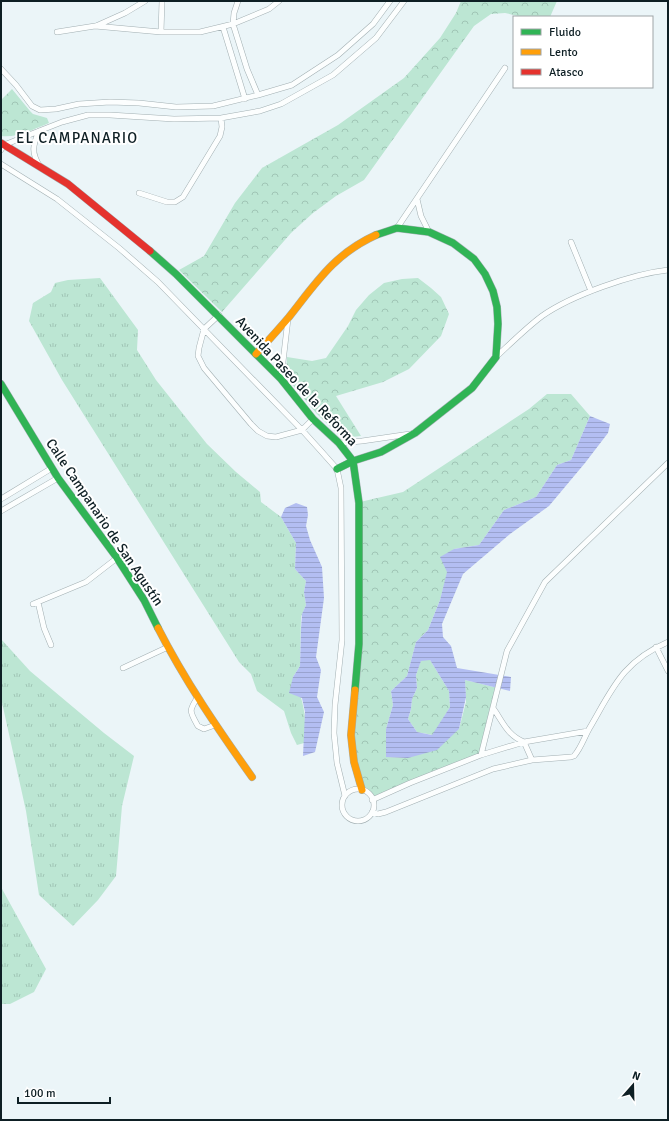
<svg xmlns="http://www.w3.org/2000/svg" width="669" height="1121" font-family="Signika,sans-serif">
  <defs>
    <pattern id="grass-tufts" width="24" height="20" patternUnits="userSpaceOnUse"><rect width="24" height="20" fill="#bce6d3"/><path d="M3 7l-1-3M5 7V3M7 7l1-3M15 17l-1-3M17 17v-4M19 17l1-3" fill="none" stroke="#a0c5b5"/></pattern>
    <pattern id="forest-crowns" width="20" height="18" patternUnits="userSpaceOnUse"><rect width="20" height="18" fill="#bce6d3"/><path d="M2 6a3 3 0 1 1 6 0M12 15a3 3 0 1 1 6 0" fill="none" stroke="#a0c5b5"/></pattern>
    <pattern id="water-rules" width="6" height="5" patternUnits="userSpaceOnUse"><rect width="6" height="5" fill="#b3bef2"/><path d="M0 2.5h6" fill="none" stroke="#99a3cf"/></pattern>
  </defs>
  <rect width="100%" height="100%" fill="#ebf5f8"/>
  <path fill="url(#grass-tufts)" d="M 100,278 L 138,330 L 137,350 L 156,380 L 207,444 L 236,472 L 260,492 L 261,502 L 281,517 L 296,543 L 295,569 L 306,581 L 304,592 L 306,605 L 301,617 L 300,666 L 293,677 C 304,702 307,715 304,743 L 297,745 L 291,733 L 284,711 L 257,691 L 251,674 L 239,662 L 62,380 L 29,321 L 33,303 L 51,292 L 55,283 L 68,280 Z
    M 1,639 L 30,671 L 104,733 L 134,756 L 122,806 L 116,876 L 98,900 L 73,926 L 39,895 L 26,811 L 1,698 Z
    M 1,887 L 46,969 L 34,992 L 10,1004 L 1,1004 Z"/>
  <path fill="url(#forest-crowns)" d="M 461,1 L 557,1 L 550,17 L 523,17 L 505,13 L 491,14 L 474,26 L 364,180 L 336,196 L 313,213 L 291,233 L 222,312 L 179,270 L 204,256 L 235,203 L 262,168 L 338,125 L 404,78 L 440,38 L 456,13 Z
    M 12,89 L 30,111 L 33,114 L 47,118 L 49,123 C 34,129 18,138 1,136 L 1,100 Z
    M 418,278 L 431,288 L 441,297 L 449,314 L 441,336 L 409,369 L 383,382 L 336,396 L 361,436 L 342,438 L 317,414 L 286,377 L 287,357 L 312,361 L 326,358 L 348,326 L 356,310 L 369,295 L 384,283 L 402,279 Z
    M 547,394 L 571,394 L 590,416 L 571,460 L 557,465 L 536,497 L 504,510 L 479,545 L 454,549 L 440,600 L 428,630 L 416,642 L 407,676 L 391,691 L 393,705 L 386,729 L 386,757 L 408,758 L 459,729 L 466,702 L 465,680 L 498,688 L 480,754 L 372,798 L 366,792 L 362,790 L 352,733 L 356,703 L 360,502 L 403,492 L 529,409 Z
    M 421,660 L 430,660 L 449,691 L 450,707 L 433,735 L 417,732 L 408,719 L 411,709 L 412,699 L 417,688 L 416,675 Z"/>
  <path fill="url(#water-rules)" fill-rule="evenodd" d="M 590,416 L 610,424 L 608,433 L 585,463 L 549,506 L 510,534 L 463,574 L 442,624 L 443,637 L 451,646 L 457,668 L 511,677 L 510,691 L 465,680 L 466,697 L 459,729 L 437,750 L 408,758 L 386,757 L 386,729 L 393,705 L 391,691 L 407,676 L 416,642 L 428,630 L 440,600 L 447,572 L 440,557 L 454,549 L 479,545 L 504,510 L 536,497 L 557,465 L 571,460 ZM 430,660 L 449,691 L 450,707 L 432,735 L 417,732 L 408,719 L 411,709 L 412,699 L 417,688 L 416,675 L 421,661 Z
    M 296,503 L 307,507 L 308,515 L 306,526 L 310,540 L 322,567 L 324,598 L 316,657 L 321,670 L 317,697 L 324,712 L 315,752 L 303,756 L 305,712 L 302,698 L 289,693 L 293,677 L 300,666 L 301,629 L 302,614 L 306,605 L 304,592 L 306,581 L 295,569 L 296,543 L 281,517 L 285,508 Z"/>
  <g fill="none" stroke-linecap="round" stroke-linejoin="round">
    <defs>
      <path id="street" d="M 238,1 L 234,13 L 233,24 L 247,69 L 258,95
        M 96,26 L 125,13 L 145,1
        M 223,27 L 245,99
        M 57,32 L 95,26 L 161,32 L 200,32 L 233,24 L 269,9 L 279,1
        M 161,32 L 162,1
        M 1,69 L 16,85 L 32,106 L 40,110 L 56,109 L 79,104 L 110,102 L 139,103 L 176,107 L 213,106 L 258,95 L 292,85 L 338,55 L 373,24 L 390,1
        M 39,131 C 33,145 31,152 39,165
        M 1,150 L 4,145 L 39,131 L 62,122 L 88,115 L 110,115 L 174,119 L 221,118 L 260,111 L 281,104 L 333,75 L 376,38 L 404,1
        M 1,164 L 57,199 L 119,248 L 158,282 L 302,430 L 321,451 L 337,469 L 341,488 L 342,640 L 335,705 L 334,733 L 337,763 L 345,796
        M 139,193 L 167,202 L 175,202 L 183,197 L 220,136 L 222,127 L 221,118
        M 417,199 L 421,216 L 429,232
        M 397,228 L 505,68
        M 571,242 L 591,291
        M 219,315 L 204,329 L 199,348 L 198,356 L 204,368 L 251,424 L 258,431 L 267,436 L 276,437 L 302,430 L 313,419
        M 496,357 C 511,343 526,328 542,316 C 572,295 632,274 668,270
        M 281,379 L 288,319
        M 339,443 L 362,441 L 410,434
        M 1,499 L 52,468
        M 1,511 L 58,478
        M 38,602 L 44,628 L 51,645
        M 33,604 L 86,582 L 117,558
        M 656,647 L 668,671
        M 123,668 L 168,647
        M 198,697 C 188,711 190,712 198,726 L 204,729 L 215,725
        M 493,708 C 503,722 507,735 524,742 L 532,760
        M 481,755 L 507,651 L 545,582 L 668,463
        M342 805a16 16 0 1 1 32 0a16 16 0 1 1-32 0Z
        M 372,800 L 410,783 L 481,755 L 524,742 L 588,731
        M 372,812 L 378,814 L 386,812 L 493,769 L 532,760 L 571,757 L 574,756 C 581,748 584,738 589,729 C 613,688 622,662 668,642"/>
      <path id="fast" d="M 150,251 L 176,274 L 281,379 L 313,419 L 339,443 L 353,461 L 359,503 L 359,644 L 355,690
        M 1,384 L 58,478 L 117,558 L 144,600 L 158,628
        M 337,469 L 353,461 L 381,452 L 415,433 L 472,388 L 496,357 L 498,324 L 497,307 L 493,291 L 485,274 L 474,259 L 453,243 L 429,232 L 397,228 L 376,235"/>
      <path id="slow" d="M 256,354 C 267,342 278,330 289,317 C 316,283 334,254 376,235
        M 158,628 C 185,681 218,729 252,777
        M 355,690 L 351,735 L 354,762 L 362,790"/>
      <path id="jam" d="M 1,143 L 68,184 L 150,251"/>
    </defs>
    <use href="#street" stroke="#a2afb2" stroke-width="6"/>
    <use href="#fast" stroke="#a2afb2" stroke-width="8"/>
    <use href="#slow" stroke="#a2afb2" stroke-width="8"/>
    <use href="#jam" stroke="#a2afb2" stroke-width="8"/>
    <use href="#street" stroke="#fcfefe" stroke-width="5"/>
    <use href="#fast" stroke="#30b455" stroke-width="7"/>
    <use href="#slow" stroke="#ff9f0a" stroke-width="7"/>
    <use href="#jam" stroke="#e5322d" stroke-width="7"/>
  </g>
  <g text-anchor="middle" stroke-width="4" stroke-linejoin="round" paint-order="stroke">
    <g font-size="14" fill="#0e1f24" stroke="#fff">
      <text transform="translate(297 381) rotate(47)" y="5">Avenida Paseo de la Reforma</text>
      <text transform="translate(105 522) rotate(56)" y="5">Calle Campanario de San Agustín</text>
    </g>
    <g font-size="15" letter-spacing="1" fill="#0e1f24" stroke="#fff">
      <text x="77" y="143">EL CAMPANARIO</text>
    </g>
  </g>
  <rect width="669" height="1121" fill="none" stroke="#0e1f24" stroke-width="4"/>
  <rect x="513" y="16" width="140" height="72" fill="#ffffff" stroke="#9fa5a7"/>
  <rect x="521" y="29" width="20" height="6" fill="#30b455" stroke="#9fa5a7"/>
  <text x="549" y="36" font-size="12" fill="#0e1f24">Fluido</text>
  <rect x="521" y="49" width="20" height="6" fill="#ff9f0a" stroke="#9fa5a7"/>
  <text x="549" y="56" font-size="12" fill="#0e1f24">Lento</text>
  <rect x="521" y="69" width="20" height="6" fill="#e5322d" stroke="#9fa5a7"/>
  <text x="549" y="76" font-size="12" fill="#0e1f24">Atasco</text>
  <g transform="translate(633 1085) rotate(20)" stroke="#ffffff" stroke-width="3" paint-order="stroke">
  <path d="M0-3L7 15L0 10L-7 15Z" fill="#0e1f24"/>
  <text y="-6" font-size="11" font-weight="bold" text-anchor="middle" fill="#0e1f24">N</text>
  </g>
  <path d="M18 1097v6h92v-6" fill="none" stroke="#0e1f24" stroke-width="2"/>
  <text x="24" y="1097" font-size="12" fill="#0e1f24" stroke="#ffffff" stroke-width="3" paint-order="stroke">100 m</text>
</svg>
